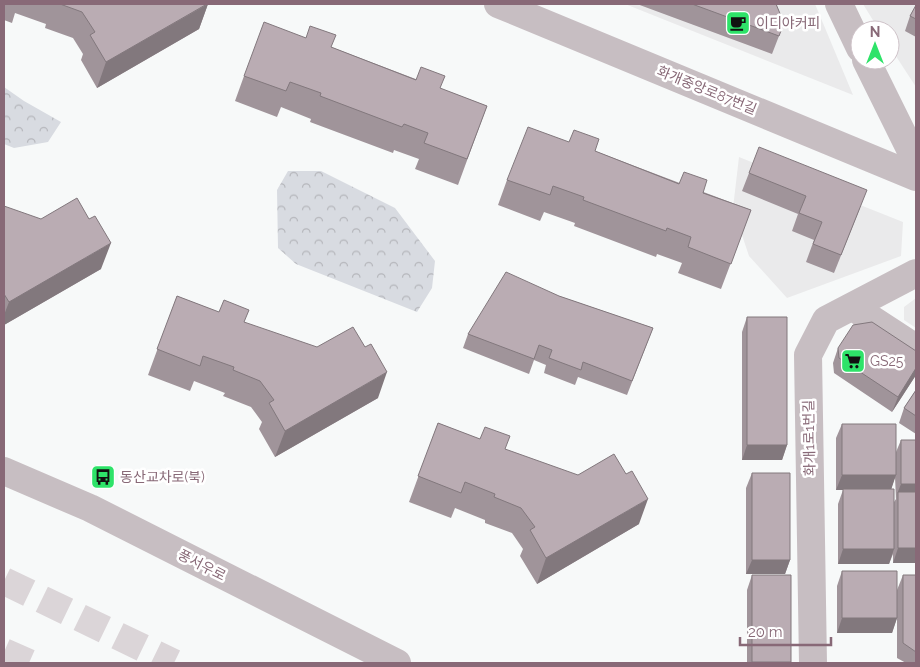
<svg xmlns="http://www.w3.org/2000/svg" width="920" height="667" font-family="Raleway,'Noto Sans KR',sans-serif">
  <defs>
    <pattern id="park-crowns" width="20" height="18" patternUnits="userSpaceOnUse" patternTransform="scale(1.25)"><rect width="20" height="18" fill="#d8dbe1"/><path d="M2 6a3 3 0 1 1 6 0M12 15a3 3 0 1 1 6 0" fill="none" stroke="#b5b6bb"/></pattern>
  </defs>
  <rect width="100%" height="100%" fill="#f7f9f9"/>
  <path fill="#eaeaeb" d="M 625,4 L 815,4 L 853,95 Z
    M 863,4 L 916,4 L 916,87 L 890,47 L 890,30 L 879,30 Z
    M 739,157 L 903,222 L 901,256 L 787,298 L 749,256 L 733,208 Z
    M 916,298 L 916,328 L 904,320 L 904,307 Z"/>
  <path fill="url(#park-crowns)" d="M 4,87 L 24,101 L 61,122 L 48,142 L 14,148 L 4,144 Z
    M 288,171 L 321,171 L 395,208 L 435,261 L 432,288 L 417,312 L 296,264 L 278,248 L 277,190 Z"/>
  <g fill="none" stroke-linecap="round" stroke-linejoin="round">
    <path stroke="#dbd5d8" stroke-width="28" stroke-dasharray="28 14" stroke-linecap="butt" d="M 4,581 L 174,663
      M 4,652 L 29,663"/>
    <path stroke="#c7bec2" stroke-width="28" d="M 498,4 L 916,177
      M 839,4 L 860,48
      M 866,60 L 916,161
      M 853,307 L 916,348
      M 813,663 L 808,355 L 826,320 L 916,273"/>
    <path stroke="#c7bec2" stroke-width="28" d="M 4,471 L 90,508 L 397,663"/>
  </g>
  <path fill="#a0949a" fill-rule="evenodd" d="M 4,4 L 208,4 L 199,29 L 97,88 L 81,60 L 83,54 L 73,38 L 45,28 L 46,24 L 15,13 L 12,23 L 4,20 Z
    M 637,4 L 776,4 L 784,23 L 772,54 Z
    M 916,5 L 916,37 L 905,31 L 910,16 Z
    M 331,47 L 487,106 L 458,185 L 415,169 L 419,159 L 394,150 L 393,153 L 310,122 L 311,119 L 281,107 L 277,117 L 235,101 L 244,76 Z
    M 595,151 L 751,210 L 721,289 L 678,273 L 682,263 L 657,254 L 656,257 L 574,226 L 575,223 L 544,212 L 540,221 L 498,205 L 507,180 Z
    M 749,173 L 860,208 L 834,273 L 806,262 L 814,240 L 792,231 L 798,214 L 742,191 Z
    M 4,206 L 101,269 L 4,325 Z
    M 177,296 L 244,322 L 378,398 L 275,457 L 259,429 L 262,422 L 251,407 L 223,396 L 225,393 L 194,381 L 190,391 L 148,375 Z
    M 559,296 L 653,328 L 627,395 L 578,377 L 575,385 L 544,373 L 546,365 L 534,360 L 529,374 L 463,348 L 468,334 Z
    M 747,317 L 787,445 L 782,460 L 742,460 L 742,332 Z
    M 838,348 L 916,351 L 916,375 L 892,412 L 834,373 L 833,363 Z
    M 916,390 L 916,434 L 899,423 L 904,408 Z
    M 438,423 L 505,449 L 639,524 L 537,584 L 520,556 L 523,549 L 512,533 L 485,523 L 485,520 L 455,508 L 451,518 L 409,502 Z
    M 842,424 L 896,452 L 901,440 L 916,563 L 893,563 L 893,554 L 889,564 L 838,564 L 838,504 L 843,490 L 836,490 L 836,438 ZM 895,477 L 896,499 L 894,502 L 891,489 Z
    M 752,473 L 790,560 L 785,574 L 746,574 L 746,488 Z
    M 842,571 L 897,590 L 903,575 L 916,575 L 916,663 L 906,663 L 897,658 L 897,618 L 892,633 L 837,633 L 837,586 Z
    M 752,575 L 791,663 L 747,663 L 747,590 Z"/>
  <path fill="#82787d" d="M 208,4 L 199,29 L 97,88 L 106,62 Z
    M 111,243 L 101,269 L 4,325 L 4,315 L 9,302 Z
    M 916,368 L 916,375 L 892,412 L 898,397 Z
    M 387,372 L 378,398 L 275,457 L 285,431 Z
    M 747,445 L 787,445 L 782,460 L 742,460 Z
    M 842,475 L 896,475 L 891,490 L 836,490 Z
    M 901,484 L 916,484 L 916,499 L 898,492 L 895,499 Z
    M 648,499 L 639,524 L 537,584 L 546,558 Z
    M 898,548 L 916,548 L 916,563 L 893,563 Z
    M 843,549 L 894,549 L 889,564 L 838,564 Z
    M 752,560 L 790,560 L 785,574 L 746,574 Z
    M 842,618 L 897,618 L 892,633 L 837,633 Z
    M 752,662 L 791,662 L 791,663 L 752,663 Z"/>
  <path fill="#baacb3" stroke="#82787d" d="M 60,4 L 207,4 L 106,62 L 90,35 L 95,32 L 82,12 Z
    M 692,4 L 776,4 L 784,23 L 779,36 Z
    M 916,5 L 916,19 L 910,16 Z
    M 264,22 L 306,38 L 310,26 L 336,35 L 331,47 L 416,80 L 421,67 L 445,76 L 440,88 L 487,106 L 467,159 L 424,143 L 428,133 L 404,124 L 402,127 L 320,96 L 321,93 L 290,82 L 286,91 L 244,76 Z
    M 528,127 L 569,142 L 574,130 L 599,139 L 595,151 L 679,184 L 684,172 L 707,180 L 703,193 L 751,210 L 731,264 L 688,247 L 691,237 L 667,228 L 666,231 L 583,200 L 584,197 L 553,186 L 550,195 L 507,180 Z
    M 759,147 L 867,190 L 841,255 L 813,244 L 822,222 L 799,213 L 806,196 L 749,173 Z
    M 77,198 L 89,219 L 95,216 L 111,243 L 9,302 L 4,294 L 4,206 L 41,219 Z
    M 506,272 L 559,296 L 653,328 L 632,381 L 583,362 L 581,370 L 549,358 L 552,350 L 539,345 L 534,359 L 468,334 Z
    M 177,296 L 219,312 L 224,300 L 249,310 L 244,322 L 317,347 L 353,327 L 365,347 L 371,344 L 387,372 L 285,431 L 269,403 L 274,400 L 260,381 L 233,370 L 234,367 L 203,356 L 200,366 L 157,349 Z
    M 747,317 L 787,317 L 787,445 L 747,445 Z
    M 872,322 L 916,351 L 916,368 L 898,397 L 839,358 L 838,348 L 853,325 Z
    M 916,390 L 916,416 L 904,408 Z
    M 438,423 L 480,439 L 485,427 L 510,436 L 505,449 L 578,475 L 614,454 L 626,474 L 632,471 L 648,499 L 546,558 L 530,530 L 535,527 L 521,508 L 494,497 L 495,494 L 465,482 L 461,493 L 418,476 Z
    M 842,424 L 896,424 L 896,475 L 842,475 Z
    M 901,440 L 916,440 L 916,484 L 901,484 Z
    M 752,473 L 790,473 L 790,560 L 752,560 Z
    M 843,489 L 894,489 L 894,549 L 843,549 Z
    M 898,492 L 916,492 L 916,548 L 898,548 Z
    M 842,571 L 897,571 L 897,618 L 842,618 Z
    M 752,575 L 791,575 L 791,662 L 752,662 Z
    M 903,575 L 916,575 L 916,652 L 903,643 Z"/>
  <defs>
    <symbol id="cafe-square" viewBox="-11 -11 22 22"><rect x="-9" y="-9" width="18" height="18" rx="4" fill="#2ee369" stroke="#fff"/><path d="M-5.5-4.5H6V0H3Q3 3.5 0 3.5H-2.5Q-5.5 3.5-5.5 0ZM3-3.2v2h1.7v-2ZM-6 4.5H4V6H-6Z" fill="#111"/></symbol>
    <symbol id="supermarket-square" viewBox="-11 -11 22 22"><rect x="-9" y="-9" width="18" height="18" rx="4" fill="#2ee369" stroke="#fff"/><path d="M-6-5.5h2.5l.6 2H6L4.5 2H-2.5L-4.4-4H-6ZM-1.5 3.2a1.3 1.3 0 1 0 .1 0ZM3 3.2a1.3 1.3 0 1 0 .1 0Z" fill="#111"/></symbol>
    <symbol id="bus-square" viewBox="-11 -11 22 22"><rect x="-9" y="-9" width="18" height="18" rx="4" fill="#2ee369" stroke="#fff"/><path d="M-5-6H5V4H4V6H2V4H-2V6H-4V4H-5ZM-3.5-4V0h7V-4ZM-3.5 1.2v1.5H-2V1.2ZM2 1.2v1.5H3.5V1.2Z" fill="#111"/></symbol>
  </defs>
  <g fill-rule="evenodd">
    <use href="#cafe-square" x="724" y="9" width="28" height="28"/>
    <use href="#supermarket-square" x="839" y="347" width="28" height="28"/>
    <use href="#bus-square" x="89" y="463" width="28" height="28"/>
  </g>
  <g text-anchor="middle" stroke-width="5" stroke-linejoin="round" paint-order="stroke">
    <g font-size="14" fill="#886977" stroke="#fff" text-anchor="start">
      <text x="756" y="28">이디야커피</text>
      <text x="870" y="366">GS25</text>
      <text x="120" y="482">동산교차로(북)</text>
    </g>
    <g font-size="14" fill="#886977" stroke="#fff">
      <text transform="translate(707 90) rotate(22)" y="5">화개중앙로87번길</text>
      <text transform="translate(809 438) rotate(-91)" y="5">화개1로1번길</text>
      <text transform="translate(202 565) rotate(27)" y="5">풍서우로</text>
    </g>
  </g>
  <rect width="920" height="667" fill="none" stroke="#886977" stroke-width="10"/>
  <g transform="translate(875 45)"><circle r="24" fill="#ffffff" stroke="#cfc3c9"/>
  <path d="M0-4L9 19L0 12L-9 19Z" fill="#2ee369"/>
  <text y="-8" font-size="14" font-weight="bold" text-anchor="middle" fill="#886977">N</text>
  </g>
  <path d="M740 637v8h91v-8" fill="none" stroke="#886977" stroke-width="2.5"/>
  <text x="748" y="637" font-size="15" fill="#886977" stroke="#ffffff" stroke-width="4" paint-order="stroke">20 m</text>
</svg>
